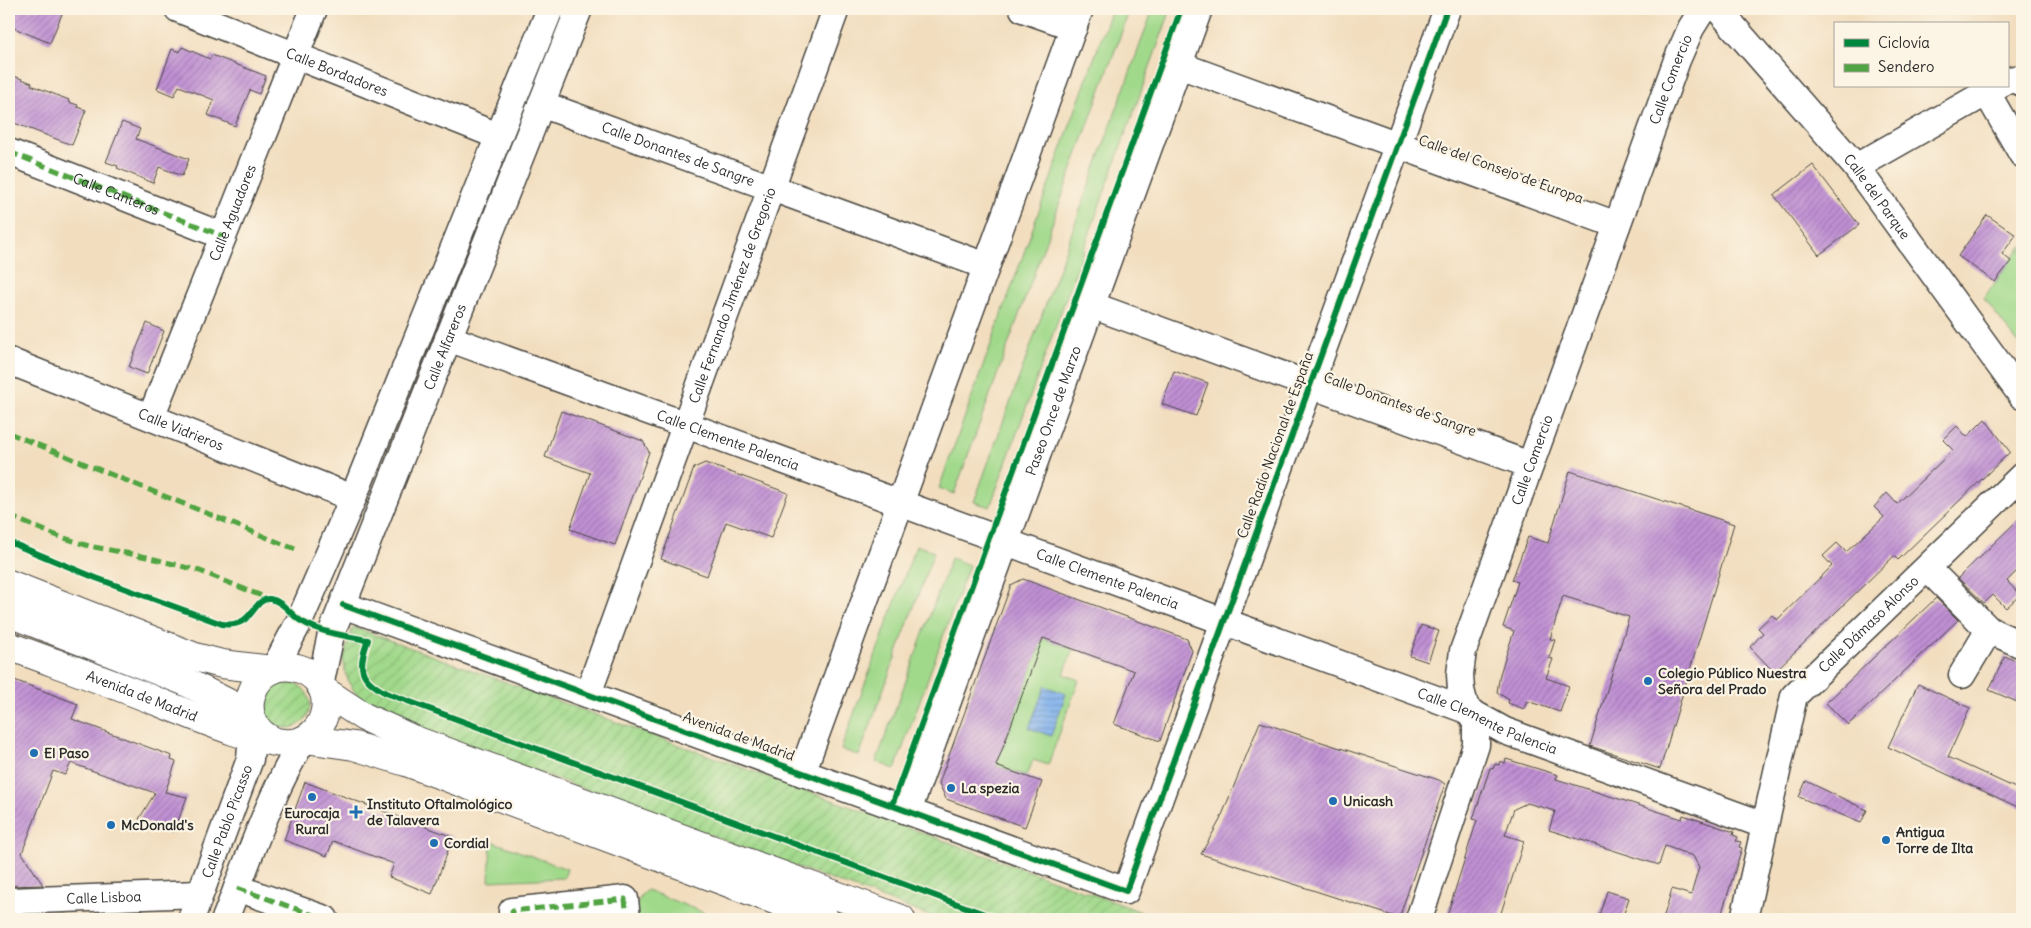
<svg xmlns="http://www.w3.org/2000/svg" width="2031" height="928" font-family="Delius,sans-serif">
  <defs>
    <pattern id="park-dots" width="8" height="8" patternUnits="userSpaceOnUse" patternTransform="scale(1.25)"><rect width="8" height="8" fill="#a1d98b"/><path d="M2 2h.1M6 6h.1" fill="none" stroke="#8bba78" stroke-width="1.8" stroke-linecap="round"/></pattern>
    <pattern id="garden-furrows" width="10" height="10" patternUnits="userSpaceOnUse" patternTransform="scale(1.25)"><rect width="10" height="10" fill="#a1d98b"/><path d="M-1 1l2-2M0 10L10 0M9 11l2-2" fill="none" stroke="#8bba78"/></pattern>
    <pattern id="water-rules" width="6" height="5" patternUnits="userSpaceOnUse" patternTransform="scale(1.25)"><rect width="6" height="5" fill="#82b2ed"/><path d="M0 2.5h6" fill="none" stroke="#6b91c0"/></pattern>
    <pattern id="building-hatch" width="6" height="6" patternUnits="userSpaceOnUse" patternTransform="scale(1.25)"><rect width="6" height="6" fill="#c090d4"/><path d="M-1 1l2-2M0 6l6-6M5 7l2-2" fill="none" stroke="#9c76ac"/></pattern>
  </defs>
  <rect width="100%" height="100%" fill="#fcf5e5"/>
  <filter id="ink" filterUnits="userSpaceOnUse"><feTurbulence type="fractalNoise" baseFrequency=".02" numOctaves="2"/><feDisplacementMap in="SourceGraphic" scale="10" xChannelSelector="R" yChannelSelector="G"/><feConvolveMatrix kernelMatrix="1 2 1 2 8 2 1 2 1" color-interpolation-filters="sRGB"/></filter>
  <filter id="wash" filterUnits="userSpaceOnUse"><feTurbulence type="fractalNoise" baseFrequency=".0096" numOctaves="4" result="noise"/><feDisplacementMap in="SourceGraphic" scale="20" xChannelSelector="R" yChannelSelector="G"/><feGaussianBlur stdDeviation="1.12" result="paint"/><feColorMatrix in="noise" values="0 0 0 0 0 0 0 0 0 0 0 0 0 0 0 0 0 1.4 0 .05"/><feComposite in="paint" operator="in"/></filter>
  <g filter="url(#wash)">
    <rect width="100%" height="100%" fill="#f2debf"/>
    <path fill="#a1d98b" stroke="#66825b" d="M 1112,9 L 1130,9 L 954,494 L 939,488 Z
      M 1153,9 L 1171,9 L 990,507 L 974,502 Z
      M 2022,245 L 2022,348 L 1984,298 Z
      M 916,545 L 934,552 L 859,756 L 841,749 Z
      M 951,558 L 969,565 L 895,769 L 876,762 Z
      M 1043,638 L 1073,649 L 1064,674 L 1079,680 L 1048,765 L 1033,760 L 1027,776 L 996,766 L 1016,711 L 971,694 L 978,676 L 1023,692 Z
      M 491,841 L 567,869 L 564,878 L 489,881 Z
      M 647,890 L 717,918 L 716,919 L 642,919 L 632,915 L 641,895 Z"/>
    <path fill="url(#park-dots)" stroke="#66825b" d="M 59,911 L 59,919 L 9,919 L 9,914 Z"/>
    <path fill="url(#garden-furrows)" stroke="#66825b" d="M 353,627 L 1128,907 L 1160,919 L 938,919 L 383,715 L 365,705 L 354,691 L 346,675 L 343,659 Z
      M264 705a23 23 0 1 1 46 0a23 23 0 1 1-46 0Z"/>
    <path fill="url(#water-rules)" stroke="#566e8c" d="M 1045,686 L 1066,694 L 1051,736 L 1029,728 Z"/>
    <g id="blocks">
      <path fill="url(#building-hatch)" d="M 9,9 L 64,9 L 50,43 L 9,26 Z
        M 182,47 L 210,59 L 212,55 L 266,76 L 259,94 L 250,90 L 235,126 L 208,115 L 214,100 L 179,86 L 174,96 L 157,89 L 172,49 L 180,52 Z
        M 9,74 L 32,83 L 31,85 L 69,100 L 68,102 L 78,105 L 77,107 L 86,110 L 72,145 L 9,121 Z
        M 122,122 L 140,129 L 136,139 L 189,159 L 182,176 L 159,167 L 153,183 L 117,168 L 118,166 L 106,162 Z
        M 1813,165 L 1859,225 L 1819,255 L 1774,195 Z
        M 1987,215 L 2016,235 L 2002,254 L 2011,261 L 1995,282 L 1958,256 Z
        M 147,323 L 164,331 L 147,374 L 129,367 Z
        M 1174,371 L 1208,383 L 1196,416 L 1162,404 Z
        M 561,411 L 643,441 L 649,452 L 615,545 L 570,529 L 590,473 L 545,457 Z
        M 1985,419 L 2010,452 L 1898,560 L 1894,556 L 1774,672 L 1750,647 L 1763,633 L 1758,628 L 1772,615 L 1777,620 L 1832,566 L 1823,556 L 1837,543 L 1846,552 L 1884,517 L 1874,507 L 1887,493 L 1897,504 L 1953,450 L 1943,440 L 1957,426 L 1967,437 Z
        M 705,463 L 788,493 L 771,538 L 726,522 L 707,576 L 661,559 L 694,468 Z
        M 1570,471 L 1734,524 L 1660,769 L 1590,746 L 1629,617 L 1563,596 L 1550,639 L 1555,640 L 1549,658 L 1553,659 L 1546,678 L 1569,686 L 1560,712 L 1527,701 L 1524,709 L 1508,703 L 1509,700 L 1497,692 L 1500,674 L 1514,631 L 1503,627 L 1518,582 L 1512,580 L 1528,537 L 1548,543 Z
        M 2022,516 L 2022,566 L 2007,581 L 2020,595 L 2006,608 L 1993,595 L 1984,603 L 1958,578 Z
        M 1023,579 L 1187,639 L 1192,651 L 1160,741 L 1114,724 L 1134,671 L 1043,638 L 996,766 L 1042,782 L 1025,827 L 946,799 L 939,783 L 1011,585 Z
        M 1936,598 L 1958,620 L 1848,725 L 1826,703 Z
        M 1421,625 L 1439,631 L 1428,662 L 1410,656 Z
        M 2005,656 L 2022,664 L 2022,704 L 1989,690 Z
        M 9,678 L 78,704 L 72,719 L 172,756 L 171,760 L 176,762 L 165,792 L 187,797 L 174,832 L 139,819 L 155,793 L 71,763 L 65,775 L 53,771 L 22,853 L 43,885 L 9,886 Z
        M 1918,684 L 1970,708 L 1948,757 L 2022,791 L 2022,809 L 1888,747 Z
        M 1260,722 L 1439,780 L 1445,784 L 1399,918 L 1201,854 L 1220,820 Z
        M 1506,759 L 1558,775 L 1556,779 L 1682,819 L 1683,815 L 1734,832 L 1733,835 L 1738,837 L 1736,841 L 1741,842 L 1739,847 L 1742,848 L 1720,919 L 1663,919 L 1672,889 L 1691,895 L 1699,867 L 1693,856 L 1665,846 L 1659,865 L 1575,838 L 1549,830 L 1555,811 L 1527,803 L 1514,809 L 1505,835 L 1524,841 L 1499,919 L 1446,919 L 1477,820 L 1473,819 L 1490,768 L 1493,769 L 1495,764 L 1499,765 L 1500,761 L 1505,763 Z
        M 1806,781 L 1867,810 L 1861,823 L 1799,797 Z
        M 305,782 L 453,837 L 432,894 L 389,877 L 394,864 L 333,841 L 327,856 L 284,840 Z
        M 1607,891 L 1629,898 L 1622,919 L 1598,919 Z"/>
    </g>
  </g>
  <g filter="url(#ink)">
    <use href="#blocks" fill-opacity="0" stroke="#494641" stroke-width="1"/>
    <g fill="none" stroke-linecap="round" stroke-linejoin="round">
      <defs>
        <g id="minor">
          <path id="s1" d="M 178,9 L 498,136"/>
          <path d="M 1023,9 L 1074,27"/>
          <path id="s2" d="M 1718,9 L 1856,167 L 2022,396"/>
          <path d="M 1179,65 L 1617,225"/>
          <path d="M 2007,81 L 2014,79 L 2022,83"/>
          <path d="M 1987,93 L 2022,154"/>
          <path id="s3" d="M 541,104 L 986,266"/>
          <path id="s4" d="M 9,152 L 223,236"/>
          <path d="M 1856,167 L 1998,86"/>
          <path d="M 1091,305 L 1530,465"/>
          <path id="s5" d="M 448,338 L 1469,711 L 1505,731 L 1764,825"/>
          <path id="s6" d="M 9,361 L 353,498"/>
          <path id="s7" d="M 151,417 L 314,9"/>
          <path d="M 1928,569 L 1989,630 L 2022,645"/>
          <path d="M 343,605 L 1126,891 L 1447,9"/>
          <path d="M 274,669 L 300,620 L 353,498 L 550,9"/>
          <path d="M 1962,675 L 1989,630"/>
          <path id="s8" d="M 320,686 L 331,634 L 579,9"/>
          <path id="s9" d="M 588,694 L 836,9"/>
          <path d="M 802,773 L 1080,9"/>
          <path id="s10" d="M 908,811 L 1199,9"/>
          <path d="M 237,888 L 325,919"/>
          <path id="s11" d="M 9,901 L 199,894"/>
          <path id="s12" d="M 191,919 L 250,759 L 253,723"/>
          <path d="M 225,919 C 249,858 269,797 303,740"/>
          <path d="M 513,919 L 512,911 L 625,899 L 627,919"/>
          <path id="s13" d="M 1419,919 L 1476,745 L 1476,723 L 1465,705 L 1461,690 L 1460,674 L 1463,651 L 1677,60 L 1691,28 L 1703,9"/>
          <path id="s14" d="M 1744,919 L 1794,696 L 2022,476"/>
        </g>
        <g id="major">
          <path d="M 9,584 L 195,657 L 222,664 L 272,670"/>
          <path d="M 9,613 L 184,681 L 230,704 L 251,718"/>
          <path id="s15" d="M 9,646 C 60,665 111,683 161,703 C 197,717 245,739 283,743 C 326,748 343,687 303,670 C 254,650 226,723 276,742"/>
          <path d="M 323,690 L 364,717 L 412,739 L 901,919"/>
          <path d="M 305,739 L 354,746 L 406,762 L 825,919"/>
        </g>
      </defs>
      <use href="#minor" stroke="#494641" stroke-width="29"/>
      <use href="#major" stroke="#494641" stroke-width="30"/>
      <use href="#minor" stroke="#fff" stroke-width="26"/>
      <use href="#major" stroke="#fff" stroke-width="28"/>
      <path stroke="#51a443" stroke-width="5" stroke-dasharray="10 5" stroke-linecap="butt" d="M 9,152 L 223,236
        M 9,433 L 295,549
        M 9,516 L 58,536 L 89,546 L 147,557 L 200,571 L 269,599
        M 237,888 L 325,919
        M 513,919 L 512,911 L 625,899 L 627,919"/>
      <defs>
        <path id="cycleway" d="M 9,542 L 96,578 L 222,624 C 254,629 252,598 270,599 C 283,601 291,615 301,621 C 321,633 346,636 368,640 C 358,667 358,678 386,693 L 998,919
          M 343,605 L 1126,891 L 1447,9
          M 892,805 L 1181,9"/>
      </defs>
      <use href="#cycleway" stroke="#fcf5e5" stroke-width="9"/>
      <use href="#cycleway" stroke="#00873e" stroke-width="6"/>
    </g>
  </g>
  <g fill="#1f6fb2" stroke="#fcf5e5" stroke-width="2">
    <circle cx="1648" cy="681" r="5"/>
    <circle cx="34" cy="753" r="5"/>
    <circle cx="951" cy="788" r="5"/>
    <circle cx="312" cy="797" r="5"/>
    <circle cx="1333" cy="801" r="5"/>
    <path d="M353.5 804.5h5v5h5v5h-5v5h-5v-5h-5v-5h5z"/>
    <circle cx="111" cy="825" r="5"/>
    <circle cx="1886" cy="840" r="5"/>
    <circle cx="434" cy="843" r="5"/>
  </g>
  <g text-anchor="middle" stroke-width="4.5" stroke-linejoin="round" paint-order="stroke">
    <g font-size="14" fill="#2b2b2b" stroke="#fcf5e5">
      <text dy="5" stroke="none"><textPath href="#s1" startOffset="171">Calle Bordadores</textPath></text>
      <text dy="5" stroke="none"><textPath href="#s13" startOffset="889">Calle Comercio</textPath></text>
      <text dy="5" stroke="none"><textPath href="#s3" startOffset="146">Calle Donantes de Sangre</textPath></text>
      <text transform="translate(1501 169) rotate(20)" y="5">Calle del Consejo de Europa</text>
      <text dy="5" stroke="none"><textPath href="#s4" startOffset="115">Calle Canteros</textPath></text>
      <text dy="5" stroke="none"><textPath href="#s2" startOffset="246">Calle del Parque</textPath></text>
      <text dy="5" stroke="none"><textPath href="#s7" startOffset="220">Calle Aguadores</textPath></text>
      <text dy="5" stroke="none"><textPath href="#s9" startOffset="424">Calle Fernando Jiménez de Gregorio</textPath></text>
      <text dy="5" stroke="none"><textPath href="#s8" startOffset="362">Calle Alfareros</textPath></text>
      <text transform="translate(1400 404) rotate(20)" y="5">Calle Donantes de Sangre</text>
      <text dy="5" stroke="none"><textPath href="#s10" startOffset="426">Paseo Once de Marzo</textPath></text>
      <text dy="5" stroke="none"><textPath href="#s6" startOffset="185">Calle Vidrieros</textPath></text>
      <text dy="5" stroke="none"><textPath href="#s5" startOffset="298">Calle Clemente Palencia</textPath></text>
      <text transform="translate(1275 445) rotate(-70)" y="5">Calle Radio Nacional de España</text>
      <text dy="5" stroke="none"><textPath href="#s13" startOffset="484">Calle Comercio</textPath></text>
      <text dy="5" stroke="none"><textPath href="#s5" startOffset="702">Calle Clemente Palencia</textPath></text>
      <text dy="5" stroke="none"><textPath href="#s14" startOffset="332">Calle Dámaso Alonso</textPath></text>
      <text dy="5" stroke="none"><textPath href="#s15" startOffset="142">Avenida de Madrid</textPath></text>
      <text dy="5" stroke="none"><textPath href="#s5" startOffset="1108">Calle Clemente Palencia</textPath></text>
      <text transform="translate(739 736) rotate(20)" y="5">Avenida de Madrid</text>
      <text dy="5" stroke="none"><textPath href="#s12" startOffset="104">Calle Pablo Picasso</textPath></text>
      <text dy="5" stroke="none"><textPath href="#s11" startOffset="95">Calle Lisboa</textPath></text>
    </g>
    <g font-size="14" font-weight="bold" fill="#2b2b2b" stroke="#fcf5e5" text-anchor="start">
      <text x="1658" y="678">Colegio Público Nuestra<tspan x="1658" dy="16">Señora del Prado</tspan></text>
      <text x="44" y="758">El Paso</text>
      <text x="961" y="793">La spezia</text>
      <text x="1343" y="806">Unicash</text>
      <text x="367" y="809">Instituto Oftalmológico<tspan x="367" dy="16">de Talavera</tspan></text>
      <text x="312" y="818" text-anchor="middle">Eurocaja<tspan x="312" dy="16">Rural</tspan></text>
      <text x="121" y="830">McDonald's</text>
      <text x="1896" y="837">Antigua<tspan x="1896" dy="16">Torre de Ilta</tspan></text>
      <text x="444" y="848">Cordial</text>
    </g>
  </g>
  <rect width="2031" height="928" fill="none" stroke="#fcf5e5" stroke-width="30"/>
  <rect x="1834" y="22" width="175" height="65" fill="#fcf5e5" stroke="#a8a49b"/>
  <rect x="1844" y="39" width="25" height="8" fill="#00873e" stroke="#a8a49b"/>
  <text x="1878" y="48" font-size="15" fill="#2b2b2b">Ciclovía</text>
  <rect x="1844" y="64" width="25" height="8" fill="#51a443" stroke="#a8a49b"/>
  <text x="1878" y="72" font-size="15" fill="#2b2b2b">Sendero</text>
</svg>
